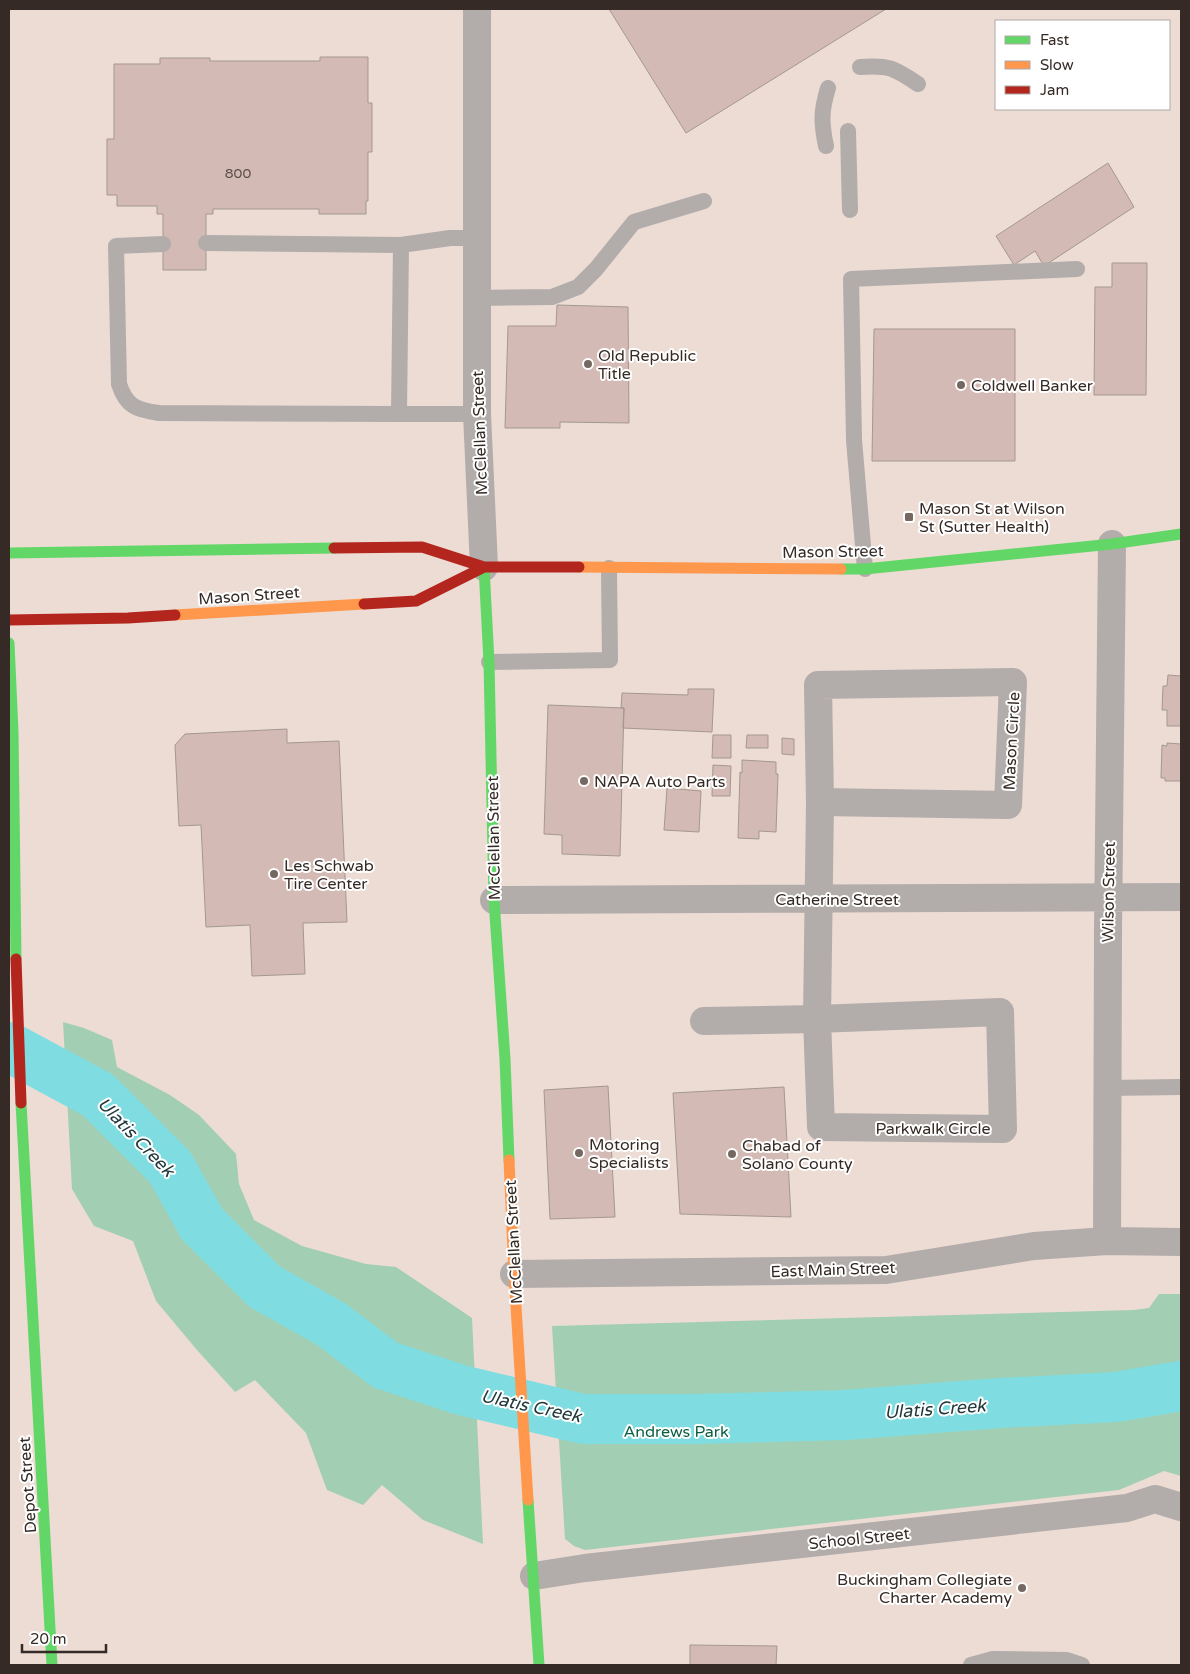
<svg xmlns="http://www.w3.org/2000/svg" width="1190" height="1674" font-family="'Varela Round',sans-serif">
  <rect width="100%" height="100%" fill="#ecdcd4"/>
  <path fill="#a2ceb4" d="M 63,1022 L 84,1028 L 112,1040 L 117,1067 L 170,1095 L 199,1115 L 236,1154 L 239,1184 L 254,1220 L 302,1246 L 366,1264 L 396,1267 L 472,1318 L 483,1544 L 423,1520 L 382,1485 L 363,1505 L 327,1490 L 306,1433 L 255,1380 L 235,1392 L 197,1350 L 156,1301 L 133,1241 L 94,1226 L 72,1189 Z
    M 1159,1294 L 1181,1294 L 1181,1476 L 1164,1471 L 1119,1490 L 585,1550 L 574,1546 L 565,1539 L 552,1326 L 1134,1310 L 1149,1308 Z"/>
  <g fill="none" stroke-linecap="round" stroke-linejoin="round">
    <path stroke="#7fdde1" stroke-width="50" d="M 9,1047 L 98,1095 L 170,1167 L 202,1224 L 265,1287 L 331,1324 L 385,1365 L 461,1390 L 583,1419 L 694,1419 L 845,1415 L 1000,1403 L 1116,1397 L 1181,1386"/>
  </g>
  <path fill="#d4bab4" stroke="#a49793" d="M 609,9 L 886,9 L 686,133 Z
    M 320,57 L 368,57 L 368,103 L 372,103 L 372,152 L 368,152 L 368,201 L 366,201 L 366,214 L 319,214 L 319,209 L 213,209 L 213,214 L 206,214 L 206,270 L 163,270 L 163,214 L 157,214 L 157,206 L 117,206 L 117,195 L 107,195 L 107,139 L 114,139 L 114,64 L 160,64 L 160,58 L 210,58 L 210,61 L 320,61 Z
    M 1108,163 L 1134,207 L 1044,266 L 1035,251 L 1014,265 L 996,236 Z
    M 1112,263 L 1147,263 L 1146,395 L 1094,395 L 1095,287 L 1112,287 Z
    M 557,305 L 628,307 L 629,423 L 560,422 L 560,428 L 505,428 L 508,326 L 556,326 Z
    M 874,329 L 1015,329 L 1015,461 L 872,461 Z
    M 1168,675 L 1181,676 L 1181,726 L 1167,726 L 1167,710 L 1162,710 L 1163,686 L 1167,686 Z
    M 688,689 L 714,689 L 712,732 L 623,728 L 624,708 L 621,708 L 622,693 L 688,695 Z
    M 548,705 L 624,708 L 620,856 L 562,854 L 562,835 L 544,834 Z
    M 287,729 L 287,743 L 339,741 L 347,922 L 303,923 L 305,974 L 252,976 L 250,925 L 206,927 L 201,825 L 179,826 L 175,745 L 185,734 Z
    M 713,735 L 731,735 L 731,758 L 712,758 Z
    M 747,735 L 768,735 L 768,748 L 746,748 Z
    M 782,738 L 794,739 L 794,755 L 782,754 Z
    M 1167,743 L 1181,744 L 1181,781 L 1165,781 L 1165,778 L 1161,778 L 1162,745 L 1167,746 Z
    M 742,760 L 776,762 L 776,774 L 778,774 L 776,832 L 759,831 L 759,839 L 738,838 L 740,772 L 742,773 Z
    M 713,765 L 731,766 L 730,796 L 712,796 Z
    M 667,788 L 701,791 L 699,832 L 664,830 Z
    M 608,1086 L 615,1217 L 550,1219 L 544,1090 Z
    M 784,1087 L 791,1217 L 680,1214 L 673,1093 Z
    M 690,1645 L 777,1646 L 776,1665 L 690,1665 Z"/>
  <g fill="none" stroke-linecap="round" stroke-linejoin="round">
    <path stroke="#b2acab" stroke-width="16" d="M 860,67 C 890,65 894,68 918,84
      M 848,131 L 850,210
      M 826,146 C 821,122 821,111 828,88
      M 163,244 L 116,246 L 119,384 C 126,406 136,410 159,413 L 399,414 L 401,245 L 206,243
      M 401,245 L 450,238 L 477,238
      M 476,298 L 552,297 L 578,287 L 596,269 L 634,222 L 704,201
      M 399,414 L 477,414
      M 865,569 L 854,440 L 851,279 L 1077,269
      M 489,662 L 610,660 L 609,568
      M 1107,1088 L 1181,1087
      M 971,1665 L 993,1659 L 1067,1660 L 1082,1665"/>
    <path stroke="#b2acab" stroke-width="28" d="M 477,9 L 477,414 L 484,567
      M 494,900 L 1181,897
      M 704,1021 L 817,1019 L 1000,1012 L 1003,1129 L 821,1127 L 817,1019 L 820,802 L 818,685 L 1013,682 L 1008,805 L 820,802
      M 1107,1241 L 1108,933 L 1112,544
      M 514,1274 L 886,1270 L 1034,1246 L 1107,1241 L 1181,1242
      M 534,1576 L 585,1568 L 1127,1508 L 1155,1499 L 1181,1507"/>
    <path stroke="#63d668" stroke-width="11" d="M 9,553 L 334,548
      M 484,567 L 489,662 L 494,900 L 505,1059 L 509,1160
      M 841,569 L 865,569 L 1112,544 L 1181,534
      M 9,643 L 13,732 L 16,959
      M 21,1103 L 52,1665
      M 528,1500 L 539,1665"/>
    <path stroke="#ff974d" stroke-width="11" d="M 579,567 L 841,569
      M 175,615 L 364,604
      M 509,1160 L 514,1274 L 528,1500"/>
    <path stroke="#b3261e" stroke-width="11" d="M 334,548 L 422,547 L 484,567 L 579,567
      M 364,604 L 416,601 L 484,567
      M 9,620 L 128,618 L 175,615
      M 16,959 L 21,1103"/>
  </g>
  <g fill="#756862" stroke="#fff" stroke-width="2">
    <circle cx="588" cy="364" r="5"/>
    <circle cx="961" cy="385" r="5"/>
    <rect x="904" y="512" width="10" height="10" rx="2.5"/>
    <circle cx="584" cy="781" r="5"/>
    <circle cx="274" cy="874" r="5"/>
    <circle cx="579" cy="1153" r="5"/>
    <circle cx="732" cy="1154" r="5"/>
    <circle cx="1022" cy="1588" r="5"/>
  </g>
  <g text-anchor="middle" stroke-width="4" stroke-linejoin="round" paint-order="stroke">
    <g font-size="14" fill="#5d4e49">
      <text x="238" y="178">800</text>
    </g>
    <g font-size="16" fill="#352a25" stroke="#fff" text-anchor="start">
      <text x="598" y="361">Old Republic<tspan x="598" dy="18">Title</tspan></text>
      <text x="971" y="391">Coldwell Banker</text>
      <text x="919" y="514">Mason St at Wilson<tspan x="919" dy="18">St (Sutter Health)</tspan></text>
      <text x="594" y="787">NAPA Auto Parts</text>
      <text x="284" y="871">Les Schwab<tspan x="284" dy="18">Tire Center</tspan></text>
      <text x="589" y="1150">Motoring<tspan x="589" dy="18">Specialists</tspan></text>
      <text x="742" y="1151">Chabad of<tspan x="742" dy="18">Solano County</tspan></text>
      <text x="1012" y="1585" text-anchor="end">Buckingham Collegiate<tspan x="1012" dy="18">Charter Academy</tspan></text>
    </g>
    <g font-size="16" fill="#352a25" stroke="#fff">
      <text transform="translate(479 433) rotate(-92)" y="6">McClellan Street</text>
      <text transform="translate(833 551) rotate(-1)" y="6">Mason Street</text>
      <text transform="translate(249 595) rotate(-4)" y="6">Mason Street</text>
      <text transform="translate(1011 741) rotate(-87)" y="6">Mason Circle</text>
      <text transform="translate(493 838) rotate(-91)" y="6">McClellan Street</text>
      <text transform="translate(1108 892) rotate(-89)" y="6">Wilson Street</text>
      <text x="837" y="905">Catherine Street</text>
      <text x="933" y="1134">Parkwalk Circle</text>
      <text transform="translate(513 1242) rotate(-93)" y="6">McClellan Street</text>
      <text transform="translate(833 1269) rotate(-2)" y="6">East Main Street</text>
      <text transform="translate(27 1485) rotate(-94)" y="6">Depot Street</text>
      <text transform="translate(859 1538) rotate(-6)" y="6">School Street</text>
    </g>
    <g font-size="16" fill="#0c5f41" stroke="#fff">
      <text x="676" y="1437">Andrews Park</text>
    </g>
    <g font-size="18" font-style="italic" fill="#22393b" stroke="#fff">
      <text transform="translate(136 1137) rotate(46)" y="6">Ulatis Creek</text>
      <text transform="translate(531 1406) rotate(12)" y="6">Ulatis Creek</text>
      <text transform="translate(935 1409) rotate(-4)" y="6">Ulatis Creek</text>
    </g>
  </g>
  <rect width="1190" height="1674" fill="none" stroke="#352a25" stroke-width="20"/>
  <rect x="995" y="20" width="175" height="90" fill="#ffffff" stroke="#aeaaa8"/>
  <rect x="1005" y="36" width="25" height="8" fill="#63d668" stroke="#aeaaa8"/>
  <text x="1040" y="45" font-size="15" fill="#352a25">Fast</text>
  <rect x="1005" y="61" width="25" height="8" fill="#ff974d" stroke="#aeaaa8"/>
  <text x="1040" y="70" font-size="15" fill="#352a25">Slow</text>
  <rect x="1005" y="86" width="25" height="8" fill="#b3261e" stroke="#aeaaa8"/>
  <text x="1040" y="95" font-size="15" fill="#352a25">Jam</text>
  <path d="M22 1644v8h84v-8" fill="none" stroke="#352a25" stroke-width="2.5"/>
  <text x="30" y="1644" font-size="15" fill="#352a25" stroke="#ffffff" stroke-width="4" paint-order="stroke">20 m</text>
</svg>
